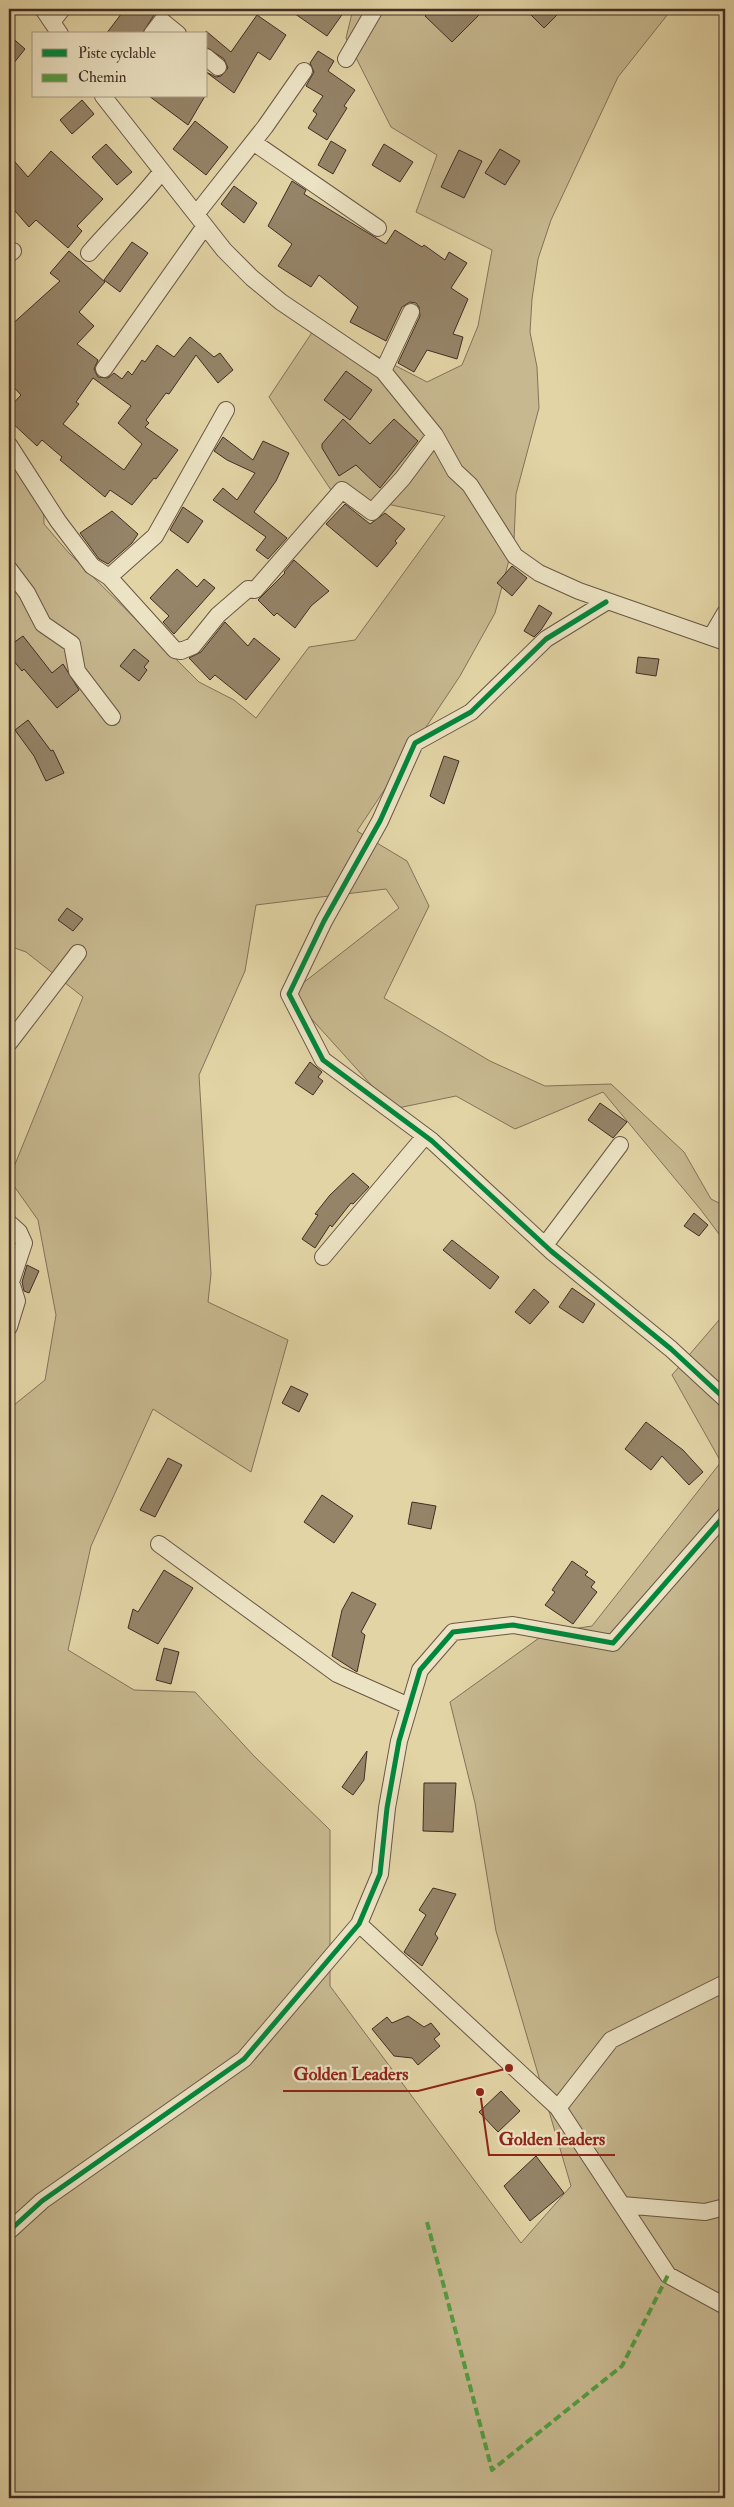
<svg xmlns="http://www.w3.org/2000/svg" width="734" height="2507" font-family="'IM FELL Double Pica',serif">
  <rect width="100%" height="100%" fill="#e2d4a5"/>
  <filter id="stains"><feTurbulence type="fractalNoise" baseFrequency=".004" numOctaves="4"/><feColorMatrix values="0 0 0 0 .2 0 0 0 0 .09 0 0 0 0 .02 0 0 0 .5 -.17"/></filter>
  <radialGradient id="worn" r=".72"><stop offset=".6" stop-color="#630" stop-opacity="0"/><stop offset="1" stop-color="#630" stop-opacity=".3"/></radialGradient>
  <path fill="#c7b88f" stroke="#84725a" d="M 353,9 L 672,9 L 618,77 L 551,220 L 538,259 L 532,299 L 530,332 L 537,367 L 539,408 L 516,494 L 514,541 L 495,613 L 460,676 L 357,831 L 407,861 L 429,906 L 384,998 L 490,1061 L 545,1086 L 611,1084 L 684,1152 L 711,1199 L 725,1206 L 725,1242 L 701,1210 L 603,1092 L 515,1129 L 456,1096 L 393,1109 L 289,994 L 399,908 L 386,889 L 256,905 L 245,971 L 199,1075 L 211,1274 L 208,1302 L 288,1340 L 251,1472 L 153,1409 L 91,1546 L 68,1650 L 134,1690 L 195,1692 L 254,1756 L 330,1830 L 330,1986 L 521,2243 L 571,2186 L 496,1931 L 475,1803 L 450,1702 L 546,1633 L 592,1626 L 721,1462 L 672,1375 L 725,1313 L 725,2498 L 9,2498 L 9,1409 L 45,1380 L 56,1315 L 38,1220 L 9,1179 L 83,997 L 26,952 L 9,946 L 9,434 L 30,466 L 43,492 L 44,524 L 68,552 L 199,682 L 234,700 L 256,718 L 309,647 L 355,640 L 445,516 L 333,493 L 269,397 L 315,328 L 344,339 L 427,382 L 462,365 L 478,326 L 492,250 L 416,212 L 437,155 L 391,127 L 346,38 Z"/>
  <path fill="#958468" stroke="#412d25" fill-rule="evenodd" d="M 125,9 L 162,9 L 154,15 L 142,34 L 106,34 Z
    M 288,9 L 346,9 L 327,36 Z
    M 432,9 L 485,9 L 452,42 L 425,16 Z
    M 525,9 L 563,9 L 544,28 Z
    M 257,15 L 286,35 L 270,60 L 258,52 L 234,93 L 206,72 L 216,77 L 221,76 L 228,68 L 224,59 L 206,47 L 206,31 L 231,52 Z
    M 9,35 L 25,49 L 9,69 Z
    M 318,51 L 334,61 L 328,71 L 355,90 L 344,106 L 347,108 L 327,140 L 308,128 L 317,114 L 313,111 L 323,96 L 306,86 L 314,72 L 310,63 Z
    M 149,96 L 205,96 L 188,125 Z
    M 82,100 L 94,114 L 72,134 L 60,120 Z
    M 195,121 L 228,147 L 206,175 L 173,149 Z
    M 331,141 L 346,150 L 333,174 L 318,165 Z
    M 106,144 L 132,172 L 117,185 L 92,157 Z
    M 384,144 L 413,162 L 400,182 L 372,165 Z
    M 500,149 L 520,161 L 505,185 L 485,173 Z
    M 459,150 L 482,161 L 464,198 L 441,187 Z
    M 51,151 L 103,199 L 77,226 L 82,231 L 68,248 L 36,220 L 29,227 L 9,204 L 9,155 L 28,177 Z
    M 292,181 L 306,190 L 304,194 L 386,244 L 395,230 L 422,247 L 424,245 L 445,260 L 449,252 L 467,263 L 451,288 L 468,299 L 453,334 L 463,337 L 457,359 L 427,350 L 414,372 L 398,363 L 420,316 L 419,307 L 416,303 L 410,302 L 402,307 L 386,341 L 350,322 L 358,307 L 319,275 L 311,287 L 278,266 L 292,244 L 268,226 Z
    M 234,186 L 257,203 L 244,223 L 221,204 Z
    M 132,242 L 148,253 L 120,292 L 104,280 Z
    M 69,251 L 105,282 L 79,312 L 94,326 L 77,344 L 98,360 L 94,369 L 98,377 L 108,378 L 114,373 L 122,379 L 128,371 L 132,375 L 142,360 L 145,362 L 157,345 L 174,357 L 190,337 L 214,357 L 220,353 L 233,370 L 218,383 L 196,355 L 169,394 L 166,393 L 146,420 L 149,423 L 145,427 L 178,450 L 156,479 L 154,478 L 132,505 L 110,490 L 105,497 L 60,460 L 62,457 L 42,440 L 37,446 L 9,420 L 9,408 L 21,395 L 9,382 L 9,327 L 60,281 L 50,273 ZM 93,378 L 131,406 L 118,423 L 142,444 L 124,470 L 63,424 L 79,404 L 76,402 Z
    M 346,371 L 372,390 L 350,420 L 324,400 Z
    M 343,419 L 370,444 L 394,419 L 418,441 L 380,488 L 356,465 L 339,476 L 322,448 L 322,444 Z
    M 223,437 L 253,460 L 263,441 L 289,453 L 276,481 L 254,512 L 287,538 L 268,559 L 256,550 L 266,537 L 213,500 L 223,488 L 237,500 L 255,473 L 227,460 L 214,451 Z
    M 345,504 L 370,524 L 385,513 L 405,529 L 395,541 L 397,543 L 377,567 L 326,524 Z
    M 183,507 L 203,521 L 188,543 L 170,530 Z
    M 112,511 L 138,534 L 132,543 L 108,564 L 99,559 L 80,533 Z
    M 294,560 L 329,591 L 311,606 L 295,628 L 277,613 L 274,616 L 258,600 L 285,573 L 284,572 Z
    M 512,566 L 527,578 L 512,596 L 497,583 Z
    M 177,569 L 197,587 L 204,579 L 215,588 L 174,634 L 163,622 L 169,616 L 150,598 Z
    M 539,605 L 552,613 L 541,630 L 534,637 L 524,631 Z
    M 225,622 L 248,646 L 254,638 L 280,659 L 246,700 L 215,675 L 210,680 L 189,658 L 201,652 Z
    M 23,636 L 52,673 L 63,664 L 79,690 L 57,708 L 24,669 L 22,671 L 9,655 L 9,646 Z
    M 134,649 L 149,661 L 144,667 L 147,670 L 139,681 L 120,666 Z
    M 638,657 L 659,659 L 656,676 L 636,673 Z
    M 28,720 L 51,751 L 53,750 L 64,773 L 46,781 L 34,756 L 15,730 Z
    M 444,756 L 459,761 L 444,804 L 430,796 Z
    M 67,908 L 83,919 L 73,931 L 58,920 Z
    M 310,1062 L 322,1072 L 318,1077 L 323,1081 L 313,1095 L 295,1083 Z
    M 600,1103 L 627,1122 L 613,1138 L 588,1120 Z
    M 353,1173 L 369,1187 L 353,1204 L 351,1203 L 332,1227 L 330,1225 L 315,1248 L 302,1239 L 318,1215 L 315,1214 L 330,1195 Z
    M 694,1213 L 708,1225 L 699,1236 L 684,1226 Z
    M 452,1240 L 499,1277 L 490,1289 L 443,1250 Z
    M 27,1265 L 39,1271 L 29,1293 L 24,1291 L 22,1282 Z
    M 572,1288 L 595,1304 L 583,1323 L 559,1307 Z
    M 534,1289 L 549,1302 L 530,1324 L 515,1312 Z
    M 291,1386 L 308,1394 L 299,1412 L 282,1403 Z
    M 646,1422 L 683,1450 L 703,1472 L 689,1485 L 662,1456 L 651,1470 L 625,1449 Z
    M 168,1458 L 182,1465 L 155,1517 L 140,1510 Z
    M 322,1495 L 353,1516 L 334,1543 L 304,1522 Z
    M 412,1502 L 436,1506 L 431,1529 L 408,1524 Z
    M 572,1561 L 588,1572 L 585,1575 L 595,1582 L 591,1587 L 597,1592 L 573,1624 L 545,1605 L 555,1592 L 552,1590 Z
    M 164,1570 L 193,1588 L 158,1644 L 128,1628 L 133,1609 L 138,1612 Z
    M 352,1592 L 376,1604 L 361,1632 L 365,1635 L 357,1672 L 332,1656 L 342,1610 Z
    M 164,1648 L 179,1652 L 171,1684 L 156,1680 Z
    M 367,1751 L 364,1780 L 353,1795 L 342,1787 Z
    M 424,1783 L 456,1783 L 453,1832 L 423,1831 Z
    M 433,1888 L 456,1894 L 435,1934 L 438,1938 L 422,1966 L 404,1952 L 426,1915 L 419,1910 Z
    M 408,2016 L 424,2027 L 431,2023 L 440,2034 L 434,2039 L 440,2046 L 418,2065 L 412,2058 L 394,2056 L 372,2029 L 387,2017 L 392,2023 Z
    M 501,2091 L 520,2111 L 498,2132 L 479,2112 Z
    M 536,2156 L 564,2193 L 530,2221 L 504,2186 Z"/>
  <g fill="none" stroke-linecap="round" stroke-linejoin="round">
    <defs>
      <path id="street" d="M 43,9 L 60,34
        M 52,22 L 62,9
        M 152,34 L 162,21 L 178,34
        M 206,57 L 218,67
        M 346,59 L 375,9
        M 103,96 L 224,250 L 252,278 L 281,302 L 383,371 L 435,435 L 455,471 L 470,485 L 515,556 L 539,573 L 579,591 L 725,642
        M 253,142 L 378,228
        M 197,213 L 265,127 L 304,71
        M 89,253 C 113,225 140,200 162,171
        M 9,254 L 13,251
        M 104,369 L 205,226
        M 383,371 L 411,312
        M 9,445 L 58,521 L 92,566 L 109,577 L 175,650 L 181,651 L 193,646 L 218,615 L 248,589 L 255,590 L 342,490 L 372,512 L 403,478 L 435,435
        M 9,569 L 27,593 L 43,624 L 72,644 L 77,671 L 112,717
        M 109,577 L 155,536 L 226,410
        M 606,602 L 546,639 L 471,712 L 415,743 L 380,821 L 324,921 L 289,994 L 323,1060 L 432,1141 L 551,1251 L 671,1349 L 725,1399
        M 711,637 L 725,613
        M 9,1043 L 78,953
        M 9,1223 L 19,1232 L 24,1243 L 11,1282 L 17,1301 L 9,1327
        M 545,1245 L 620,1145
        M 323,1257 L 425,1136
        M 159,1544 L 337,1674 L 409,1706
        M 359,1924 L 558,2108 L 668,2275 L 725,2306
        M 558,2108 L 611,2040 L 725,1983
        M 622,2205 L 705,2212 L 725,2207
        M 9,2231 L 42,2201 L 244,2059 L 359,1924 L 380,1874 L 387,1808 L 399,1741 L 420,1670 L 453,1632 L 513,1625 L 613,1643 L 725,1515"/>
    </defs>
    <use href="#street" stroke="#695745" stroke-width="18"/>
    <use href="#street" stroke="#ece3c4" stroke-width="16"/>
    <path stroke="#539d40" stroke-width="4" stroke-dasharray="8 4" stroke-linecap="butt" d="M 427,2222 L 492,2470 L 622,2366 L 668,2275"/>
    <defs>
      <path id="cycleway" d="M 606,602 L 546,639 L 471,712 L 415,743 L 380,821 L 324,921 L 289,994 L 323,1060 L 432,1141 L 551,1251 L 671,1349 L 725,1399
        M 9,2231 L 42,2201 L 244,2059 L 359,1924 L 380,1874 L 387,1808 L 399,1741 L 420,1670 L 453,1632 L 513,1625 L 613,1643 L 725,1515"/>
    </defs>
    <use href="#cycleway" stroke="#ece3c4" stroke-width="8"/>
    <use href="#cycleway" stroke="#00873e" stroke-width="5"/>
  </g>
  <path fill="none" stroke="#8f2418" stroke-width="2" d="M509 2068L418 2091H283M480 2092L489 2155H615"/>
  <g fill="#8f2418" stroke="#ece3c4" stroke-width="2">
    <circle cx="509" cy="2068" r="5"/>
    <circle cx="480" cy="2092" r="5"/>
  </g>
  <g font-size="18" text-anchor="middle" font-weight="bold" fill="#8f2418" stroke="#ece3c4" stroke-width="4.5" stroke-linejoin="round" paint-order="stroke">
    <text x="351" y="2080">Golden Leaders</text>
    <text x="552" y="2145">Golden leaders</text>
  </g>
  <rect width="734" height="2507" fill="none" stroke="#e2d4a5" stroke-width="30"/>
  <rect x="10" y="10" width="714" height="2487" fill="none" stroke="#412d25" stroke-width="2.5"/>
  <rect x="15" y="15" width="704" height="2477" fill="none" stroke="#412d25"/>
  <rect x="32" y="32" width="175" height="65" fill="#ece3c4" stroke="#a89a84"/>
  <rect x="42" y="49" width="25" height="8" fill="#00873e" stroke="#a89a84"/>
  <text x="78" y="58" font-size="15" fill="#412d25">Piste cyclable</text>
  <rect x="42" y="74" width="25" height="8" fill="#539d40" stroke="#a89a84"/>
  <text x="78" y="82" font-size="15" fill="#412d25">Chemin</text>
  <rect width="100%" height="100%" filter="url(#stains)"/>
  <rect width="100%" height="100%" fill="url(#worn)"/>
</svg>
